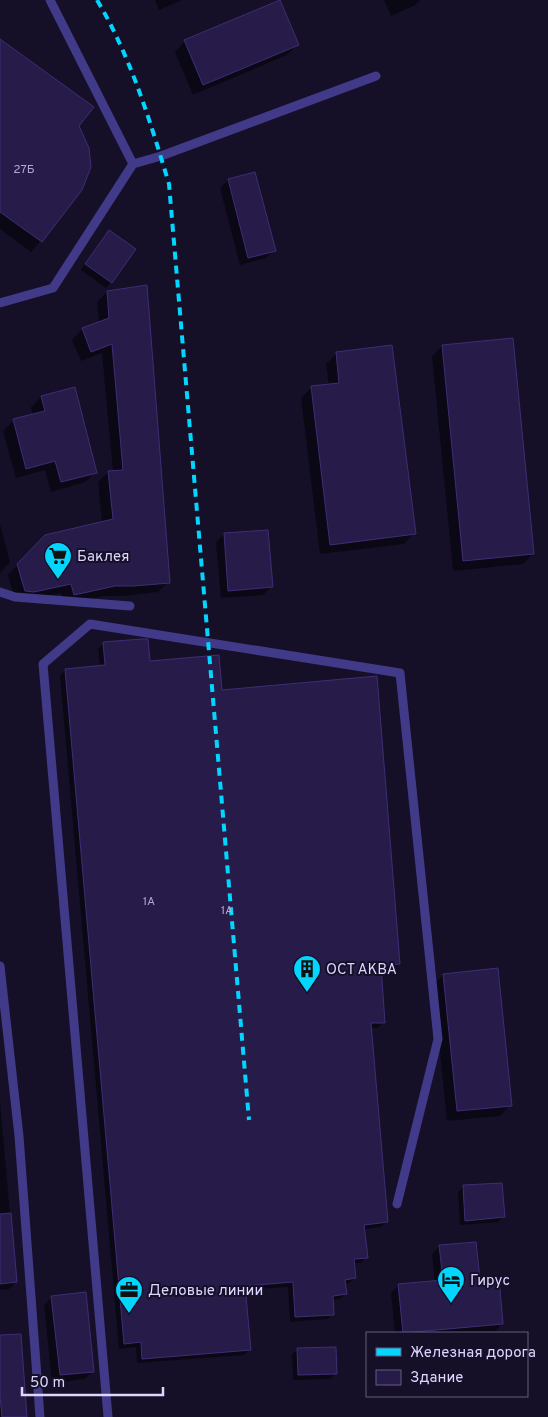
<svg xmlns="http://www.w3.org/2000/svg" width="548" height="1417" font-family="Overpass,sans-serif">
  <rect width="100%" height="100%" fill="#150f28"/>
  <path fill="#0007" d="M 155,0 L 182,0 L 159,10 Z
    M 384,0 L 421,0 L 415,5 L 391,16 Z
    M 0,40 L 78,126 L 41,241 L 31,252 L 0,229 Z
    M 185,41 L 298,44 L 287,55 L 193,95 L 175,52 Z
    M 228,180 L 274,250 L 266,258 L 240,265 L 220,188 Z
    M 109,231 L 111,282 L 106,288 L 81,270 L 104,236 Z
    M 107,292 L 168,582 L 158,592 L 122,596 L 104,596 L 64,604 L 61,593 L 23,602 L 15,601 L 8,575 L 46,536 L 102,523 L 98,482 L 108,472 L 113,472 L 102,353 L 81,361 L 72,340 L 82,329 L 99,323 L 97,302 Z
    M 442,346 L 533,554 L 523,564 L 453,571 L 432,356 Z
    M 391,347 L 414,533 L 404,544 L 320,554 L 301,398 L 311,388 L 329,385 L 326,364 L 336,354 Z
    M 74,388 L 96,472 L 85,482 L 51,492 L 45,470 L 16,478 L 3,431 L 14,420 L 33,415 L 31,407 L 41,397 Z
    M 0,524 L 10,562 L 0,573 Z
    M 224,534 L 271,587 L 263,595 L 221,598 L 216,542 Z
    M 103,644 L 221,692 L 399,964 L 394,969 L 380,971 L 383,1022 L 378,1028 L 370,1028 L 387,1221 L 381,1227 L 364,1229 L 366,1257 L 361,1263 L 353,1263 L 355,1278 L 349,1283 L 344,1284 L 346,1294 L 340,1299 L 332,1300 L 333,1314 L 328,1319 L 290,1322 L 288,1287 L 244,1290 L 249,1350 L 244,1355 L 137,1363 L 136,1347 L 119,1349 L 60,676 L 65,670 L 100,667 L 98,649 Z
    M 443,975 L 510,1105 L 500,1116 L 447,1121 L 433,985 Z
    M 0,1100 L 16,1282 L 9,1289 L 0,1290 Z
    M 463,1187 L 503,1217 L 498,1222 L 460,1225 L 458,1192 Z
    M 440,1246 L 478,1281 L 502,1324 L 494,1332 L 481,1333 L 395,1333 L 391,1293 L 399,1285 L 435,1282 L 432,1254 Z
    M 52,1297 L 93,1371 L 85,1379 L 52,1383 L 44,1305 Z
    M 0,1337 L 26,1417 L 0,1417 Z
    M 298,1349 L 335,1374 L 330,1379 L 293,1380 L 292,1354 Z"/>
  <path fill="#271b49" stroke="#402d76" d="M 280,0 L 299,45 L 203,85 L 184,40 Z
    M 0,39 L 94,107 L 79,126 L 89,148 L 91,167 L 82,190 L 42,242 L 0,212 Z
    M 255,172 L 276,251 L 248,258 L 228,179 Z
    M 109,230 L 136,249 L 112,283 L 85,264 Z
    M 147,285 L 170,583 L 133,586 L 115,586 L 74,595 L 71,584 L 34,592 L 25,591 L 17,564 L 45,535 L 113,519 L 108,471 L 123,470 L 112,344 L 91,352 L 82,328 L 109,318 L 107,291 Z
    M 513,338 L 534,554 L 463,561 L 442,345 Z
    M 392,345 L 416,534 L 330,545 L 311,386 L 339,383 L 336,352 Z
    M 75,387 L 97,473 L 61,482 L 55,461 L 26,469 L 13,419 L 45,411 L 41,396 Z
    M 268,530 L 273,587 L 228,591 L 224,533 Z
    M 142,639 L 148,639 L 150,661 L 219,655 L 222,690 L 377,676 L 400,964 L 381,966 L 385,1023 L 371,1023 L 388,1222 L 364,1225 L 368,1258 L 354,1259 L 356,1278 L 345,1280 L 347,1294 L 333,1296 L 334,1315 L 295,1317 L 293,1282 L 245,1286 L 251,1350 L 142,1359 L 141,1342 L 124,1344 L 65,669 L 105,665 L 103,642 Z
    M 498,968 L 512,1106 L 457,1111 L 443,974 Z
    M 502,1183 L 505,1217 L 465,1221 L 463,1185 Z
    M 11,1213 L 17,1282 L 0,1284 L 0,1214 Z
    M 476,1242 L 480,1279 L 499,1278 L 503,1324 L 403,1333 L 398,1284 L 443,1280 L 439,1245 Z
    M 86,1292 L 94,1372 L 60,1375 L 51,1296 Z
    M 21,1334 L 27,1417 L 2,1417 L 0,1396 L 0,1335 Z
    M 336,1347 L 337,1374 L 298,1375 L 297,1348 Z"/>
  <g fill="none" stroke-linecap="round" stroke-linejoin="round">
    <path stroke="#413a88" stroke-width="9" d="M 133,164 L 161,156 L 376,76
      M 0,303 L 53,288 L 133,164 L 50,0
      M 0,592 L 15,597 L 130,606
      M 0,966 L 19,1136 L 40,1417
      M 108,1417 L 43,664 L 90,624 L 400,673 L 438,1039 L 397,1204"/>
    <path stroke="#02d6ff" stroke-width="4" stroke-dasharray="8 6" stroke-linecap="butt" d="M 97,0 C 131,57 150,121 169,184 L 249,1120"/>
  </g>
  <defs>
    <symbol id="supermarket-pin" viewBox="-11 -11 22 30"><path d="M0 17L-7.5 6A9.5 9.5 0 1 1 7.5 6Z" fill="#02d6ff" stroke="#150f28"/><path d="M-6-5.5h2.5l.6 2H6L4.5 2H-2.5L-4.4-4H-6ZM-1.5 3.2a1.3 1.3 0 1 0 .1 0ZM3 3.2a1.3 1.3 0 1 0 .1 0Z" fill="#111"/></symbol>
    <symbol id="building-pin" viewBox="-11 -11 22 30"><path d="M0 17L-7.5 6A9.5 9.5 0 1 1 7.5 6Z" fill="#02d6ff" stroke="#150f28"/><path d="M-4-6H4V6H1V3H-1V6H-4ZM-2.5-4.3h1.7v1.8h-1.7ZM.8-4.3h1.7v1.8H.8ZM-2.5-1h1.7V.8h-1.7ZM.8-1h1.7V.8H.8Z" fill="#111"/></symbol>
    <symbol id="hotel-pin" viewBox="-11 -11 22 30"><path d="M0 17L-7.5 6A9.5 9.5 0 1 1 7.5 6Z" fill="#02d6ff" stroke="#150f28"/><path d="M-6-4.5h1.5V1H6V5H4.5V3h-9V5H-6ZM-4 0a1.8 1.8 0 1 1 3.6 0ZM.5 0V-2.5h3Q6-2.5 6 0Z" fill="#111"/></symbol>
    <symbol id="office-pin" viewBox="-11 -11 22 30"><path d="M0 17L-7.5 6A9.5 9.5 0 1 1 7.5 6Z" fill="#02d6ff" stroke="#150f28"/><path d="M-6-3h4V-5.5h4V-3h4V5H-6ZM-1-4.5V-3h2v-1.5ZM-6 0V1H6V0Z" fill="#111"/></symbol>
  </defs>
  <g fill-rule="evenodd">
    <use href="#supermarket-pin" x="42" y="540" width="32" height="43"/>
    <use href="#building-pin" x="291" y="953" width="32" height="43"/>
    <use href="#hotel-pin" x="435" y="1264" width="32" height="43"/>
    <use href="#office-pin" x="113" y="1274" width="32" height="43"/>
  </g>
  <g text-anchor="middle" stroke-width="4" stroke-linejoin="round" paint-order="stroke">
    <g font-size="12" fill="#b0a7d2">
      <text x="24" y="173">27Б</text>
      <text x="149" y="905">1А</text>
      <text x="227" y="914">1А</text>
    </g>
    <g font-size="15" fill="#ded6ff" stroke="#150f28" text-anchor="start">
      <text x="77" y="561">Баклея</text>
      <text x="326" y="974">ОСТ АКВА</text>
      <text x="470" y="1285">Гирус</text>
      <text x="148" y="1295">Деловые линии</text>
    </g>
  </g>
  <rect x="366" y="1332" width="162" height="65" fill="#150f28" stroke="#655f7e"/>
  <rect x="376" y="1348" width="25" height="8" fill="#02d6ff" stroke="#655f7e"/>
  <text x="410" y="1357" font-size="15" fill="#ded6ff">Железная дорога</text>
  <rect x="376" y="1370" width="25" height="15" fill="#271b49" stroke="#655f7e"/>
  <text x="410" y="1382" font-size="15" fill="#ded6ff">Здание</text>
  <path d="M22 1387v8h141v-8" fill="none" stroke="#ded6ff" stroke-width="2.5"/>
  <text x="30" y="1387" font-size="15" fill="#ded6ff" stroke="#150f28" stroke-width="4" paint-order="stroke">50 m</text>
</svg>
